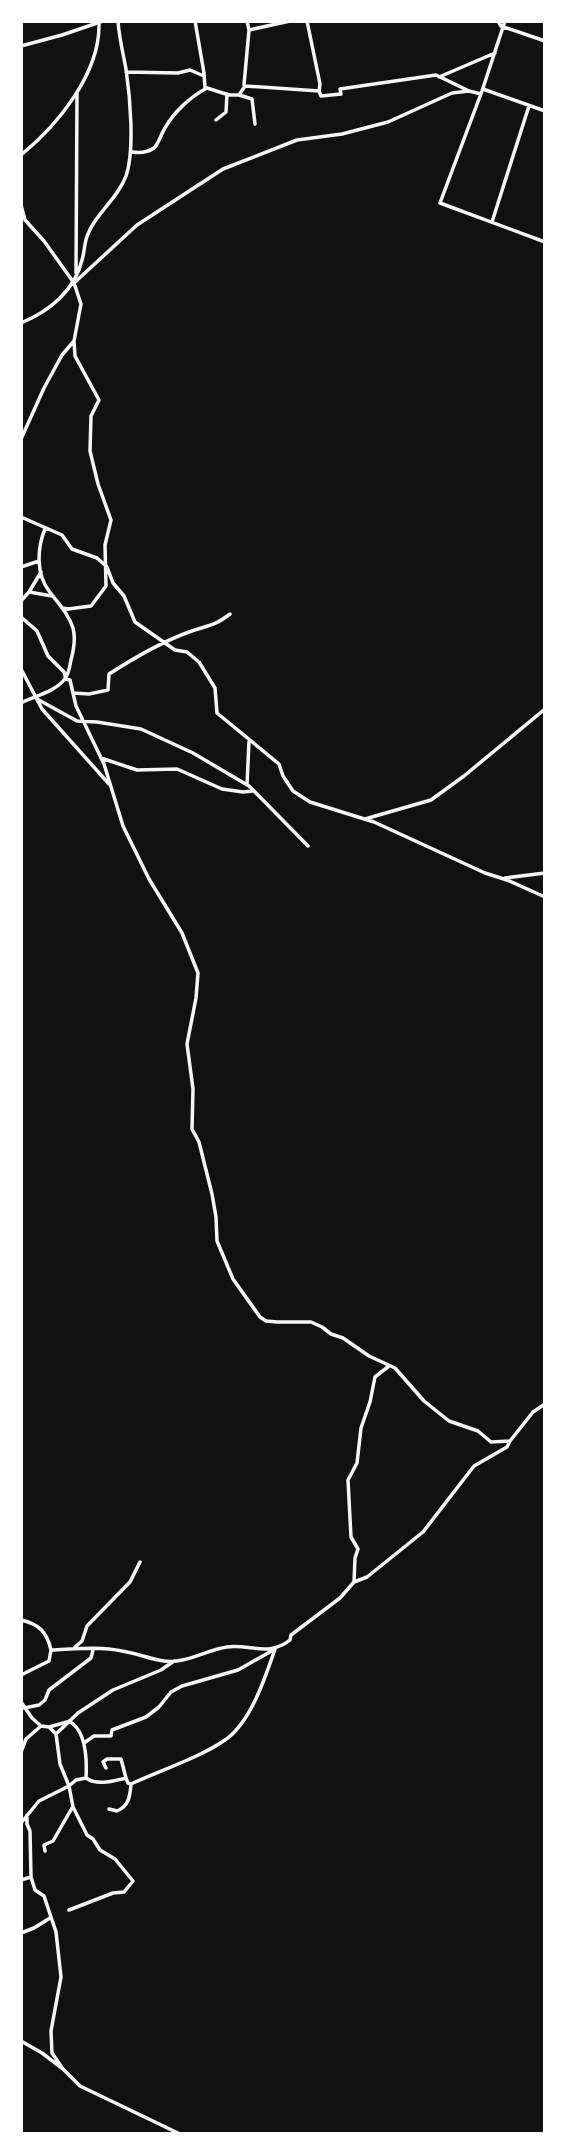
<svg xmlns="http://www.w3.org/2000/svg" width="566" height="2155" font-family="Jost,sans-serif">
  <rect width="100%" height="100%" fill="#111"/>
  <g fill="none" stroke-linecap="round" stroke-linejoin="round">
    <path stroke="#f5f5f5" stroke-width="3.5" d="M 195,21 L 204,73 L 205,88
      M 307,21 L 320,84 L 319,91
      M 498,21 L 501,26 L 545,41
      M 505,21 L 482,91 L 440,203 L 545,242
      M 249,30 L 290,21
      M 21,46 L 62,35 L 103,21
      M 126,72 L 178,73 L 190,70 L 204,76
      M 439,77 L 495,53
      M 244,85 L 249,30 L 247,21
      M 483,89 L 545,111
      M 239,95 L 252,99 L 255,124
      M 216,120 L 226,112 L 227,94
      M 132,152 C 139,153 147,153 154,148 C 159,143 161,134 165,128 C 174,112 190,97 207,88 L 229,95 L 239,95 L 245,86 L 319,91 L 321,96 L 341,94 L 340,89 L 436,75 L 467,90
      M 21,155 C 58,125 100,73 99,24 L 97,23
      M 21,205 L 25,220 L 44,241 L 74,283 L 137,225 L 223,169 L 297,140 L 342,134 L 388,122 L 452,93 L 469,91 L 481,94
      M 492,222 L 529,106
      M 76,273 L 77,93
      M 21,323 C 50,311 75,290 82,260 C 85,251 84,242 88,234 C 95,214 117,200 126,176 C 135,150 130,96 126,69 C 123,53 119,37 118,21
      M 21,439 L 44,388 L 62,355 L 74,341 L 81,304 L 74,283
      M 21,517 L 62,535 L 72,549 L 97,558 L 107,567 L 113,583 L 124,596 L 135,622 L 175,650 L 187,652 L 199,662 L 215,688 L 217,713 L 279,764 L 283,776 L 293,791 L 310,802 L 374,822 L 485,873 L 507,880 L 545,897
      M 21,567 L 39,561
      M 29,592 L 41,572
      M 21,601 L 29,592 L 52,596
      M 62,608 L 68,609 L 91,606 L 106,586 L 105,545 L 111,520 L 98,484 L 90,451 L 91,416 L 99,400 L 75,356 L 74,341
      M 21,617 L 37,631 L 48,656 L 64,672 L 66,679 L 70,680 L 76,706 L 104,764 L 123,826 L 149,879 L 182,933 L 198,973 L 196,998 L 187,1044 L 193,1089 L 192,1129 L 199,1142 L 212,1194 L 216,1217 L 217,1241 L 233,1279 L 260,1317 L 266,1321 L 277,1322 L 311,1322 L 322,1327 L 331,1334 L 343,1338 L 369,1356 L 395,1368 L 424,1401 L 449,1421 L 478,1431 L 491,1442 L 510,1441 L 533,1412 L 545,1404
      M 21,669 L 42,709 L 109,784
      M 73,693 L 89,694 L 108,690 L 109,674 C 134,658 161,642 189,632 C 208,625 213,627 230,614
      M 37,699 L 77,721 L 97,722 L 141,729 L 193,753 L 249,786 L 308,846
      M 21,703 C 35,696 54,692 64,680 C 68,676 70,666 71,660 C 74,649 76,639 73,628 C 68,613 58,603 49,591 C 36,574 37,548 45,529
      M 101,758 L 137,770 L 177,769 L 222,789 L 243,792 L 253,791
      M 247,785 L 249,741
      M 365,819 L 431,800 L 464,776 L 545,709
      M 505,878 L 545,873
      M 354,1582 L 367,1577 L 423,1532 L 474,1466 L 507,1447 L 510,1441
      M 21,1620 C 39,1624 47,1632 51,1650 C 75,1649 99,1646 122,1651 C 136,1653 149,1659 164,1661 C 186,1664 206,1650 227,1647 C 250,1644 269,1657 290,1640 L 291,1635 L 340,1598 L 354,1582 L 355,1558 L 358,1549 L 351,1537 L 348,1480 L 357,1463 L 361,1428 L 370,1402 L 375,1377 L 389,1366
      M 75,1647 L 82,1641 L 87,1626 L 130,1582 L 140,1562
      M 21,1675 L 49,1661 L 51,1650
      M 21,1702 L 32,1718 L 41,1726 L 49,1727 L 56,1734 L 60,1764 L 69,1786 L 39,1801 L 21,1823
      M 24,1708 L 39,1705 L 45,1700 L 49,1690 L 91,1658 L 93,1650
      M 69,1721 C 87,1731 87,1760 86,1778
      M 49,1727 L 67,1722
      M 56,1734 L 78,1713 L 113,1690 L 161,1670 L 174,1661
      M 21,1752 L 26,1739 L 41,1726
      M 106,1768 L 103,1762 L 107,1759 L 121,1759 L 126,1778
      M 109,1809 L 117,1811 C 129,1806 130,1796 131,1784
      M 27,1815 L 27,1824 L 30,1831 L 31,1877 L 35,1890 L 44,1896 L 56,1932 L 61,1977 L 51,2031 L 52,2053 L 63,2069
      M 45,1851 L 44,1845 L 53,1841 L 72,1808
      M 21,1880 L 31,1877
      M 69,1910 L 113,1893 L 124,1892 L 133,1881 L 115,1859 L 100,1850 L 93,1839 L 87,1835 L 73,1807 L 69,1786 L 76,1780 L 86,1778 C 97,1786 113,1781 126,1778 L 128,1783 L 131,1784 C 159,1771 201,1757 225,1740 C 251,1722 265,1678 275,1649 L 238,1670 L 182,1686 L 171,1692 L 159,1707 L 146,1717 L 112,1730 L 111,1736 L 94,1736 L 84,1743
      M 21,1933 L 34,1928 L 50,1918
      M 21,2041 L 42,2053 L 63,2069 L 80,2086 L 180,2134"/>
  </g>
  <rect width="566" height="2155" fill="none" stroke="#ffffff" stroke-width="46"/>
</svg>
